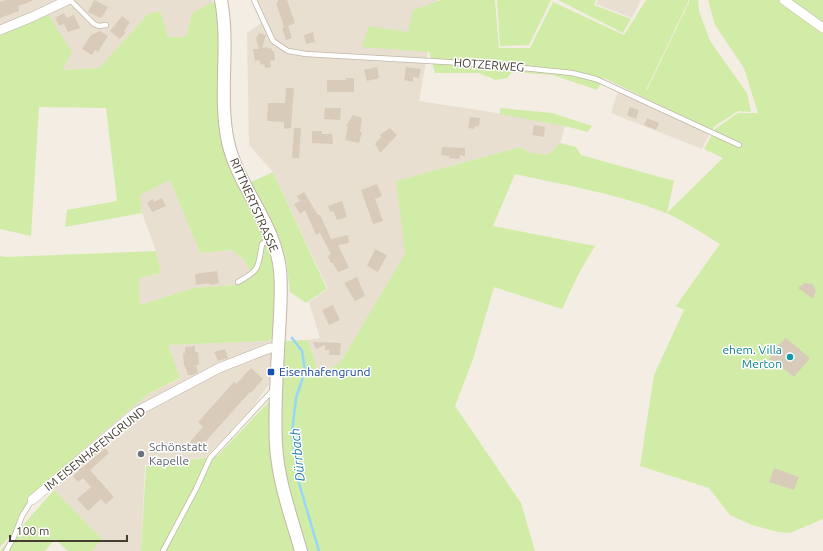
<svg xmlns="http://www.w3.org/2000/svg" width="823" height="551" font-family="Ubuntu,sans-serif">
  <rect width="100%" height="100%" fill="#f3ede3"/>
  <path fill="#e8dfd0" d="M 0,0 L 213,0 L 213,2 L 192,13 L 186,37 L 168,37 L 160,12 L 148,14 L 99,68 L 62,70 L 0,31 Z
    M 256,0 L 437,0 L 419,101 L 523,117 L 565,126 L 560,143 L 548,155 L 531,153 L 520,147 L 396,181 L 406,254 L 340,363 L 319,374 L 308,340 L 320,338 L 309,302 L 328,289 L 273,172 L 249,145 L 247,33 L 265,20 Z
    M 598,0 L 641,0 L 632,18 L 596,4 Z
    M 618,91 L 710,133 L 702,149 L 611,113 Z
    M 170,180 L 200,253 L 232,250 L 244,260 L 255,277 L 236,285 L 193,288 L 140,305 L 139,278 L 161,273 L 156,251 L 142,213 L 140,195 Z
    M 272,341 L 271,375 L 269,384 L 253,407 L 206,457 L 145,465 L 141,551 L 92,551 L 102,539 L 54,490 L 48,481 L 101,434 L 148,394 L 180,379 L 168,345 Z"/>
  <path fill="#d1eca7" d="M 441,0 L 495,0 L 499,48 L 530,48 L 553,2 L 624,35 L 646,0 L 688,0 L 688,2 L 646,90 L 647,90 L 689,2 L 689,0 L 698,0 L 699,11 L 710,41 L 747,93 L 751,112 L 738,111 L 715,126 L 685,110 L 715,126 L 712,131 L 604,78 L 597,90 L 553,75 L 512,72 L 507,78 L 496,80 L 478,73 L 435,73 L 429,52 L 362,47 L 369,26 L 408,32 L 413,10 Z
    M 497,0 L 551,0 L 529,45 L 500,46 Z
    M 558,0 L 596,0 L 594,5 L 631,19 L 623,33 Z
    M 708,0 L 823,0 L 823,519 L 790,533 L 778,532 L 752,525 L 730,515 L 709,488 L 640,466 L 654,375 L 684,310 L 676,306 L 720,244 C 701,233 682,219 661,211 C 614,193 564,185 515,174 L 493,226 L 595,246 L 580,271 L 562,309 L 494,287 L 473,359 L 455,406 L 521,503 L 535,551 L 141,551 L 146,466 L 217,456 L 283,387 L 283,341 L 308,340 L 319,374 L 340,363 L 405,254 L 396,181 L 520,147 L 531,153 L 548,155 L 560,143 L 576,147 L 581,155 L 674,181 L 667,213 L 723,158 L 704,149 L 715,129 L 738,113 L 758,113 L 744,68 L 715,25 Z
    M 213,2 L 217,2 L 219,9 L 222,128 L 264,230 L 276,267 L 277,335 L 269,341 L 168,345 L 180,378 L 148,394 L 101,434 L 34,493 L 18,518 L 15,531 L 0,547 L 0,256 L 6,257 L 156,251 L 161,273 L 139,278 L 140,305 L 193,288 L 236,285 L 254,277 L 244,260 L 232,250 L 200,253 L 170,180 L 140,195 L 142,213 L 65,227 L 67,210 L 117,201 L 106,108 L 39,107 L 31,236 L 0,229 L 0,31 L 47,13 L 72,52 L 62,70 L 99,68 L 148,14 L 160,11 L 168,37 L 186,37 L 192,13 Z
    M 500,108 L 552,113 L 592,126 L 588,132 L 565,126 L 500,114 Z
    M 273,172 L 327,289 L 306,303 L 290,292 L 286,259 L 251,182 Z
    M 54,490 L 102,539 L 92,551 L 68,551 L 55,539 L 45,551 L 0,551 Z"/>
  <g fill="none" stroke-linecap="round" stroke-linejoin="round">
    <path stroke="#98d6f7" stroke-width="2.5" d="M 292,338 L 302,351 L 305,371 L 296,398 L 292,433 L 299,483 L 319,551"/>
  </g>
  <path fill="#d9cbba" d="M 6,0 L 32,0 L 32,1 L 18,6 L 19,11 L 0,18 L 0,2 Z
    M 94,0 L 108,7 L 102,17 L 100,18 L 88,12 Z
    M 278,0 L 287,0 L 295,23 L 288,26 L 292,38 L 286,40 L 282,28 L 284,27 L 276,3 L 278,2 Z
    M 64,13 L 67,18 L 74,15 L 80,28 L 68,32 L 64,24 L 59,26 L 55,18 Z
    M 122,16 L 130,22 L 124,31 L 126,32 L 120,39 L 110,31 Z
    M 100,31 L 108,36 L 98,52 L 95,50 L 92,55 L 82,49 L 91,35 Z
    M 313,32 L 315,42 L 306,44 L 304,35 Z
    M 259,33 L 266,35 L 262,48 L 267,47 L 268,49 L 271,48 L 272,51 L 274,51 L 275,60 L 270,61 L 271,67 L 265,68 L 264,64 L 260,65 L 260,60 L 255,61 L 253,49 L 259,49 L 256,38 Z
    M 377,67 L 379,78 L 367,81 L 364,70 Z
    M 406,67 L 421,69 L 419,78 L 413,77 L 413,82 L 404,80 Z
    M 346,78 L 354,78 L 354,92 L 327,92 L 327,80 L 346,80 Z
    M 286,88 L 294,88 L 292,114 L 291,128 L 284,129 L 284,122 L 267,121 L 268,103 L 285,103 Z
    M 630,107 L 639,110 L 636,119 L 627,115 Z
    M 325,108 L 341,108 L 340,120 L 324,119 Z
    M 353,115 L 362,118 L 360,132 L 362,132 L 359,143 L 345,140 L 348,127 L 346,126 Z
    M 470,117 L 480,118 L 479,126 L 475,126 L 474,129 L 468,128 Z
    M 647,118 L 659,123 L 656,130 L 644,125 Z
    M 534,125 L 545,127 L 544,137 L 532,135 Z
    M 294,128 L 301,128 L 299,158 L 292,158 Z
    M 390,128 L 397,135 L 380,153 L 375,144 L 381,137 L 380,135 Z
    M 312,131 L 322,131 L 322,134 L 332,134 L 333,144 L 312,143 Z
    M 442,147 L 465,148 L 465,156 L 460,155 L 459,159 L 449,158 L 449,156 L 441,155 Z
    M 377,184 L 382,196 L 375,199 L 383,221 L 373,224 L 361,190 Z
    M 304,192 L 318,215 L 320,215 L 331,239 L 348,235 L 349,243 L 338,245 L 349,268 L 338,272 L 333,263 L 331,263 L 328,256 L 331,254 L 320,233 L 316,235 L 305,210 L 300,214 L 294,204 L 300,201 L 297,196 Z
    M 162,198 L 166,206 L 152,212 L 147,203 L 153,199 L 154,202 Z
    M 342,201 L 347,217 L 337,220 L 333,211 L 330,212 L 328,206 Z
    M 375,249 L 387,255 L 378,272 L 367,266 Z
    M 217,271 L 219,283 L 210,285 L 210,283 L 196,285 L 195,274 Z
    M 357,277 L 365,296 L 355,301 L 344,283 Z
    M 805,283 L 813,284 L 816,291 L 813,299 L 798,288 Z
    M 333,305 L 340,320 L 329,325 L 322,310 Z
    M 786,338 L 810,358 L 794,377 L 780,366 L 777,367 L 769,359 L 771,356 L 770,353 Z
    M 313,342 L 341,343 L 340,355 L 329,355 L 330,350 L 325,350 L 325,345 L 316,349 Z
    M 195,346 L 195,352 L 198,352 L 199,365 L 196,365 L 198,372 L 193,375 L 188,375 L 185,366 L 184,366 L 183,353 L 185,353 L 185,347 Z
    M 225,349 L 228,358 L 218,361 L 214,352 Z
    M 251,368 L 263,379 L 251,393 L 250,392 L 196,452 L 188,444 L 203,427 L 198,422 L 234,382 L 236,384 Z
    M 105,448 L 109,453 L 90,470 L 114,497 L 106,504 L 101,499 L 88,511 L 77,499 L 91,487 L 83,478 L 78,482 L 73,476 L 79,471 L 78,470 L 82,466 L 83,467 Z
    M 774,468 L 799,477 L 794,490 L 769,482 Z"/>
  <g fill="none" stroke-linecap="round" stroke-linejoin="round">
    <defs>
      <path id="service" d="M 70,0 L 94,24 L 99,26 L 106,25
        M 254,0 L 273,41 L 288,51 L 306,54 L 482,64 L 572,73 L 596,79 L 739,145
        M 238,282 C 260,270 258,268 262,244 L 270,238
        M 6,551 L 14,537 L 22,516 L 32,500
        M 163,551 L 196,489 L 210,458 L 274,389"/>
      <path id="minor" d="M 784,0 L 823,28
        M 0,30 L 32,17 L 68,0
        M 32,500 L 136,412 L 219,368 L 270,348 L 278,348"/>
      <path id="tertiary" d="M 221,0 C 230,47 218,95 228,142 C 238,187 275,223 280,270 C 282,291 280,313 279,333 C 277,370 274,408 276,445 C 278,481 291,516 301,551"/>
    </defs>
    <use href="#service" stroke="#c2b7a8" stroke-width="6"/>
    <use href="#minor" stroke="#c2b7a8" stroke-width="10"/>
    <use href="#tertiary" stroke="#c2b7a8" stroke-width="14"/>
    <use href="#service" stroke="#fff" stroke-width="4.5"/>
    <use href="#minor" stroke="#fff" stroke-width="9"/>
    <use href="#tertiary" stroke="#fff" stroke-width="12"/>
  </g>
  <circle fill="#0f9aa8" stroke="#fff" stroke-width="1.5" cx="790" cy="357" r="4"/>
  <rect fill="#1a4fb4" stroke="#fff" stroke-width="1.5" x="267" y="368" width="8" height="8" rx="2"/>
  <circle fill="#6b7280" stroke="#fff" stroke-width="1.5" cx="141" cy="454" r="4"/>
  <g text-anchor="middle" stroke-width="3" stroke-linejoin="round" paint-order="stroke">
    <g font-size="12" fill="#453d32" stroke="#fff">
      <text transform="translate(489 65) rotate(4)" y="4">HOTZERWEG</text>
      <text transform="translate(254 205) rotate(66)" y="4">RITTNERTSTRASSE</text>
      <text transform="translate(95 449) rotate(-39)" y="4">IM EISENHAFENGRUND</text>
    </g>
    <g font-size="12" fill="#0d838f" stroke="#fff" text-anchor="end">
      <text x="782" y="354">ehem. Villa<tspan x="782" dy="14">Merton</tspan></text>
    </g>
    <g font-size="12" fill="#164399" stroke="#fff" text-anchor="start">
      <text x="279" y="376">Eisenhafengrund</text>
    </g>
    <g font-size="12" fill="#5b616d" stroke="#fff" text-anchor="start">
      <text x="149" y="451">Schönstatt<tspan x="149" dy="14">Kapelle</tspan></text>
    </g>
    <g font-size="13" font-style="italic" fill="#217db2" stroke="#fff">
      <text transform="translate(297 455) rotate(-96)" y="5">Dürrbach</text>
    </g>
  </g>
  <path d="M10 535v6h117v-6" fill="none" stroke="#453d32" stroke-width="2"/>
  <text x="16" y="535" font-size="12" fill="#453d32" stroke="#ffffff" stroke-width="3" paint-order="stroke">100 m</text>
</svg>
